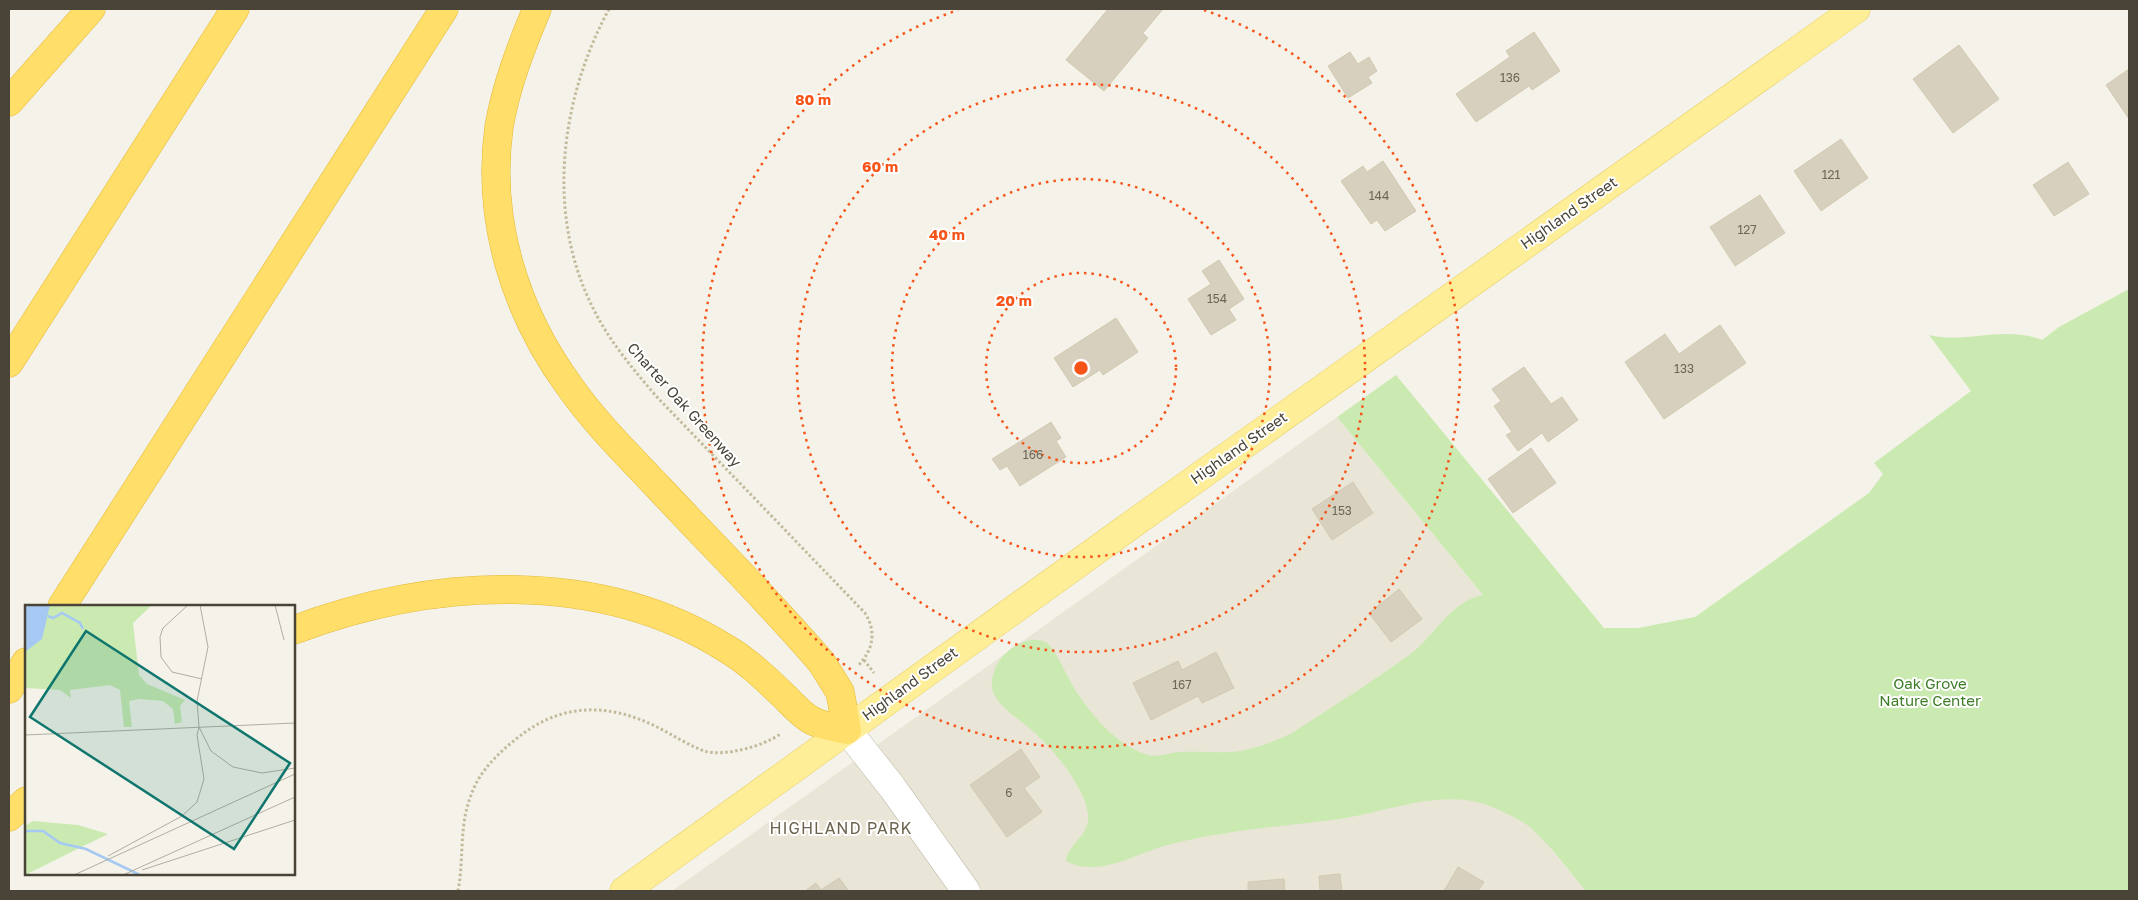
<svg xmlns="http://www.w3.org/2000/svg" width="2138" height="900" font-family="'Golos Text',sans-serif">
  <rect width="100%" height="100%" fill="#f5f3e9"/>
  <path fill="#e9e6d7" d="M 1337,417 L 1572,704 L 1482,767 L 1586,891 L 672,891 Z"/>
  <path fill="#caeab1" d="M 2129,289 L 2129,891 L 1586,891 C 1569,871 1553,849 1534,831 C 1525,821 1507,814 1495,808 C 1445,786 1389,812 1339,819 C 1280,827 1221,830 1164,846 C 1134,855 1096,878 1066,861 C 1069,842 1090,836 1088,815 C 1086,789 1054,750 1035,733 C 1023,721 1002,711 994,694 C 990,686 992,677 995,669 C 1002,651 1028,632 1047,643 C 1056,649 1069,682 1078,694 C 1095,719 1118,746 1148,755 C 1158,758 1171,752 1182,752 C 1198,751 1214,753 1231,752 C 1252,751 1273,742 1292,733 C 1332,707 1374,681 1413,652 C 1436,634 1451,601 1483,595 L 1337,417 L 1396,375 L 1604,628 L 1638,628 L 1695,617 L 1869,493 L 1883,474 L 1874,463 L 1971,391 L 1929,335 C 1966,344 2005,325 2042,340 L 2059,327 Z"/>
  <path fill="#d7d0be" stroke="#d2c9b1" d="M 1108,9 L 1163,9 L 1143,33 L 1148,38 L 1104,91 L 1066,60 Z
    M 1534,32 L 1560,71 L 1532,90 L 1529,86 L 1476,122 L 1456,94 L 1510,57 L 1506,51 Z
    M 1959,45 L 1999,99 L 1953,133 L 1913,79 Z
    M 1350,52 L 1358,64 L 1369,57 L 1377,71 L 1368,77 L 1372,83 L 1348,98 L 1328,66 Z
    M 2129,69 L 2129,119 L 2106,85 Z
    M 1841,139 L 1868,178 L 1821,211 L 1794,171 Z
    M 1383,161 L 1416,211 L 1385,231 L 1377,220 L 1371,224 L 1341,181 L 1363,166 L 1367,172 Z
    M 2068,162 L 2089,194 L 2054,216 L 2033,185 Z
    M 1760,195 L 1785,233 L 1735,266 L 1710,227 Z
    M 1219,260 L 1244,299 L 1229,309 L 1236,320 L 1211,335 L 1188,299 L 1211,284 L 1202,271 Z
    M 1116,318 L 1138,352 L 1103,375 L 1100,370 L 1073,387 L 1054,358 Z
    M 1720,325 L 1746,363 L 1664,419 L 1625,362 L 1665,334 L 1679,354 Z
    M 1524,367 L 1551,404 L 1562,397 L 1578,420 L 1548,442 L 1542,433 L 1518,451 L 1506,435 L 1512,432 L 1494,406 L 1501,401 L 1492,389 Z
    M 1051,422 L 1061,438 L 1056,441 L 1066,457 L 1020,486 L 1007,466 L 1000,470 L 992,459 Z
    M 1531,448 L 1556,483 L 1513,513 L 1488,479 Z
    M 1353,482 L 1373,513 L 1332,540 L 1312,509 Z
    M 1399,589 L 1422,619 L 1391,642 L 1369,613 Z
    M 1216,652 L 1234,688 L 1202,703 L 1198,696 L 1151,720 L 1133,683 L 1178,661 L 1182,670 Z
    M 1021,749 L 1040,777 L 1024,788 L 1042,812 L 1007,837 L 970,785 Z
    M 1458,867 L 1484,882 L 1478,891 L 1444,891 Z
    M 1340,874 L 1342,891 L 1320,891 L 1319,876 Z
    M 839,878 L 849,891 L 805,891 L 816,883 L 821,890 Z
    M 1284,879 L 1285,891 L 1248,891 L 1248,882 Z"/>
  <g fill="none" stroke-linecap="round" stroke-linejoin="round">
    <defs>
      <path id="minor" d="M 847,730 L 892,787 L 966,891"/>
      <path id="major" d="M 624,891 L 1134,523 L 1856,9"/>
      <path id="highway" d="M 9,102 L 91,9
        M 9,363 L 235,9
        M 62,606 L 444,9
        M 294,630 C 431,578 599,568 727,649 C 749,662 767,680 785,697 C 793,705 801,714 811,720 C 821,726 835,727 847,730 L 840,692 L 822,663 C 771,603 714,547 660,489 C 629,456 596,424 570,387 C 515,312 486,220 499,127 C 506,86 521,47 537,9
        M 9,689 L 26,662
        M 9,817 L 26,801"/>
    </defs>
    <use href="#minor" stroke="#c1bcab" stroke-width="29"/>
    <use href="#major" stroke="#e7d065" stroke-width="29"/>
    <use href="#highway" stroke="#e2b736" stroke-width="29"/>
    <path stroke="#c3ba9c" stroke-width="3" stroke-dasharray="2.5 2.5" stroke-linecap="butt" d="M 609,9 C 560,100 545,215 594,310 C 610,342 633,369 656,396 L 865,613 C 877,632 873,650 858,666
      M 864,660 L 874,673
      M 458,891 C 464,860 459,828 470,798 C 478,773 496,755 516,739 C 560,703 607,702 657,727 C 673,735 688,745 704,751 C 724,757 764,746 780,734"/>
    <use href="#minor" stroke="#fff" stroke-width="28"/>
    <use href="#major" stroke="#ffee98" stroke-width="28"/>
    <use href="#highway" stroke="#ffdf6a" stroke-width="28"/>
  </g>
  <g fill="none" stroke="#f65418" stroke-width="2.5" stroke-dasharray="2.5 5">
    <circle cx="1081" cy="368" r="95"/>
    <circle cx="1081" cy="368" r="189"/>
    <circle cx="1081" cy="368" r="284"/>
    <path d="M1204 10A379 379 0 1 1 958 10"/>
  </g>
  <g text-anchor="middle" stroke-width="4" stroke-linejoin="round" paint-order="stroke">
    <g font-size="12" fill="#6c6759">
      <text x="1510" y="82">136</text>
      <text x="1831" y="179">121</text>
      <text x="1379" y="200">144</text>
      <text x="1747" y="234">127</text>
      <text x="1217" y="303">154</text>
      <text x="1684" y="373">133</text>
      <text x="1033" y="459">166</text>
      <text x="1342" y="515">153</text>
      <text x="1182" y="689">167</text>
      <text x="1009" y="797">6</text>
    </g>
    <g font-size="15" fill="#494437" stroke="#fff">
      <text transform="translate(1569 213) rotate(-35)" y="5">Highland Street</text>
      <text transform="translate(684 405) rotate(48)" y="5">Charter Oak Greenway</text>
      <text transform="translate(1239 448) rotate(-35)" y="5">Highland Street</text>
      <text transform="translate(910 684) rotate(-36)" y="5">Highland Street</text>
    </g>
    <g font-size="15" fill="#3e7d28" stroke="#fff">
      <text x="1930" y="689">Oak Grove<tspan x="1930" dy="17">Nature Center</tspan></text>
    </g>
    <g font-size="16" letter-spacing="1" fill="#6c644e" stroke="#fff">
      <text x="841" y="834">HIGHLAND PARK</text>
    </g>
  </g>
  <g transform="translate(25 605)">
    <rect width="270" height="270" fill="#f5f3e9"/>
    <path d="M 0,0 L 127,0 L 108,18 L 114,70 L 122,79 L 160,95 L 155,101 L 157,117 L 150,119 L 148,104 L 138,96 L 114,94 L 104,96 L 107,122 L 99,122 L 95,85 L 85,80 L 45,85 L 46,93 L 35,85 L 0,83 ZM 8,216 L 53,220 L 83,229 L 0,270 L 0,221 Z" fill="#caeab1"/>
    <path d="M 0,0 L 25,0 L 17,34 L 0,47 Z" fill="#a5c9f3"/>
    <path fill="none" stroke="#a5c9f3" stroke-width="2.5" d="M 23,11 L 28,13 L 37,8 L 55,18 L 58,24M 0,226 L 18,226 L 35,238 L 61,244 L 115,270"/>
    <path fill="none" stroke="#b0ada2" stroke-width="1" d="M 163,0 L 138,23 L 135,32 L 136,52 L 147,67 L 177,74M 250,0 L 259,35M 174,122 L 172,96 L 183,42 L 175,0M 174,122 L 186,146 L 208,162 L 237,168 L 270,163M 0,130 L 270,118M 83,251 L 157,211 L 172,197 L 179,174 L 172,130 L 174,122M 117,265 L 270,215M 49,270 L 270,169M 98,270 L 270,192"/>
    <path fill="#0f766e" fill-opacity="0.15" stroke="#0f766e" stroke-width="2.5" d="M 61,26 L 265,158 L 209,244 L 5,112 Z"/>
    <rect width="270" height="270" fill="none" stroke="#494437" stroke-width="2.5"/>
  </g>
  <circle cx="1081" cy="368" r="8" fill="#f65418" stroke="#fff" stroke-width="2.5"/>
  <g font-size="15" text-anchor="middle" font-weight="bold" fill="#f65418" stroke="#fff" stroke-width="4" stroke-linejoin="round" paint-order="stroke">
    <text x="813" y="105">80 m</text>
    <text x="880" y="172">60 m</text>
    <text x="947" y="240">40 m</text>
    <text x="1014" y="306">20 m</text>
  </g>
  <rect width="2138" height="900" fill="none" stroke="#494437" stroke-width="20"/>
</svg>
